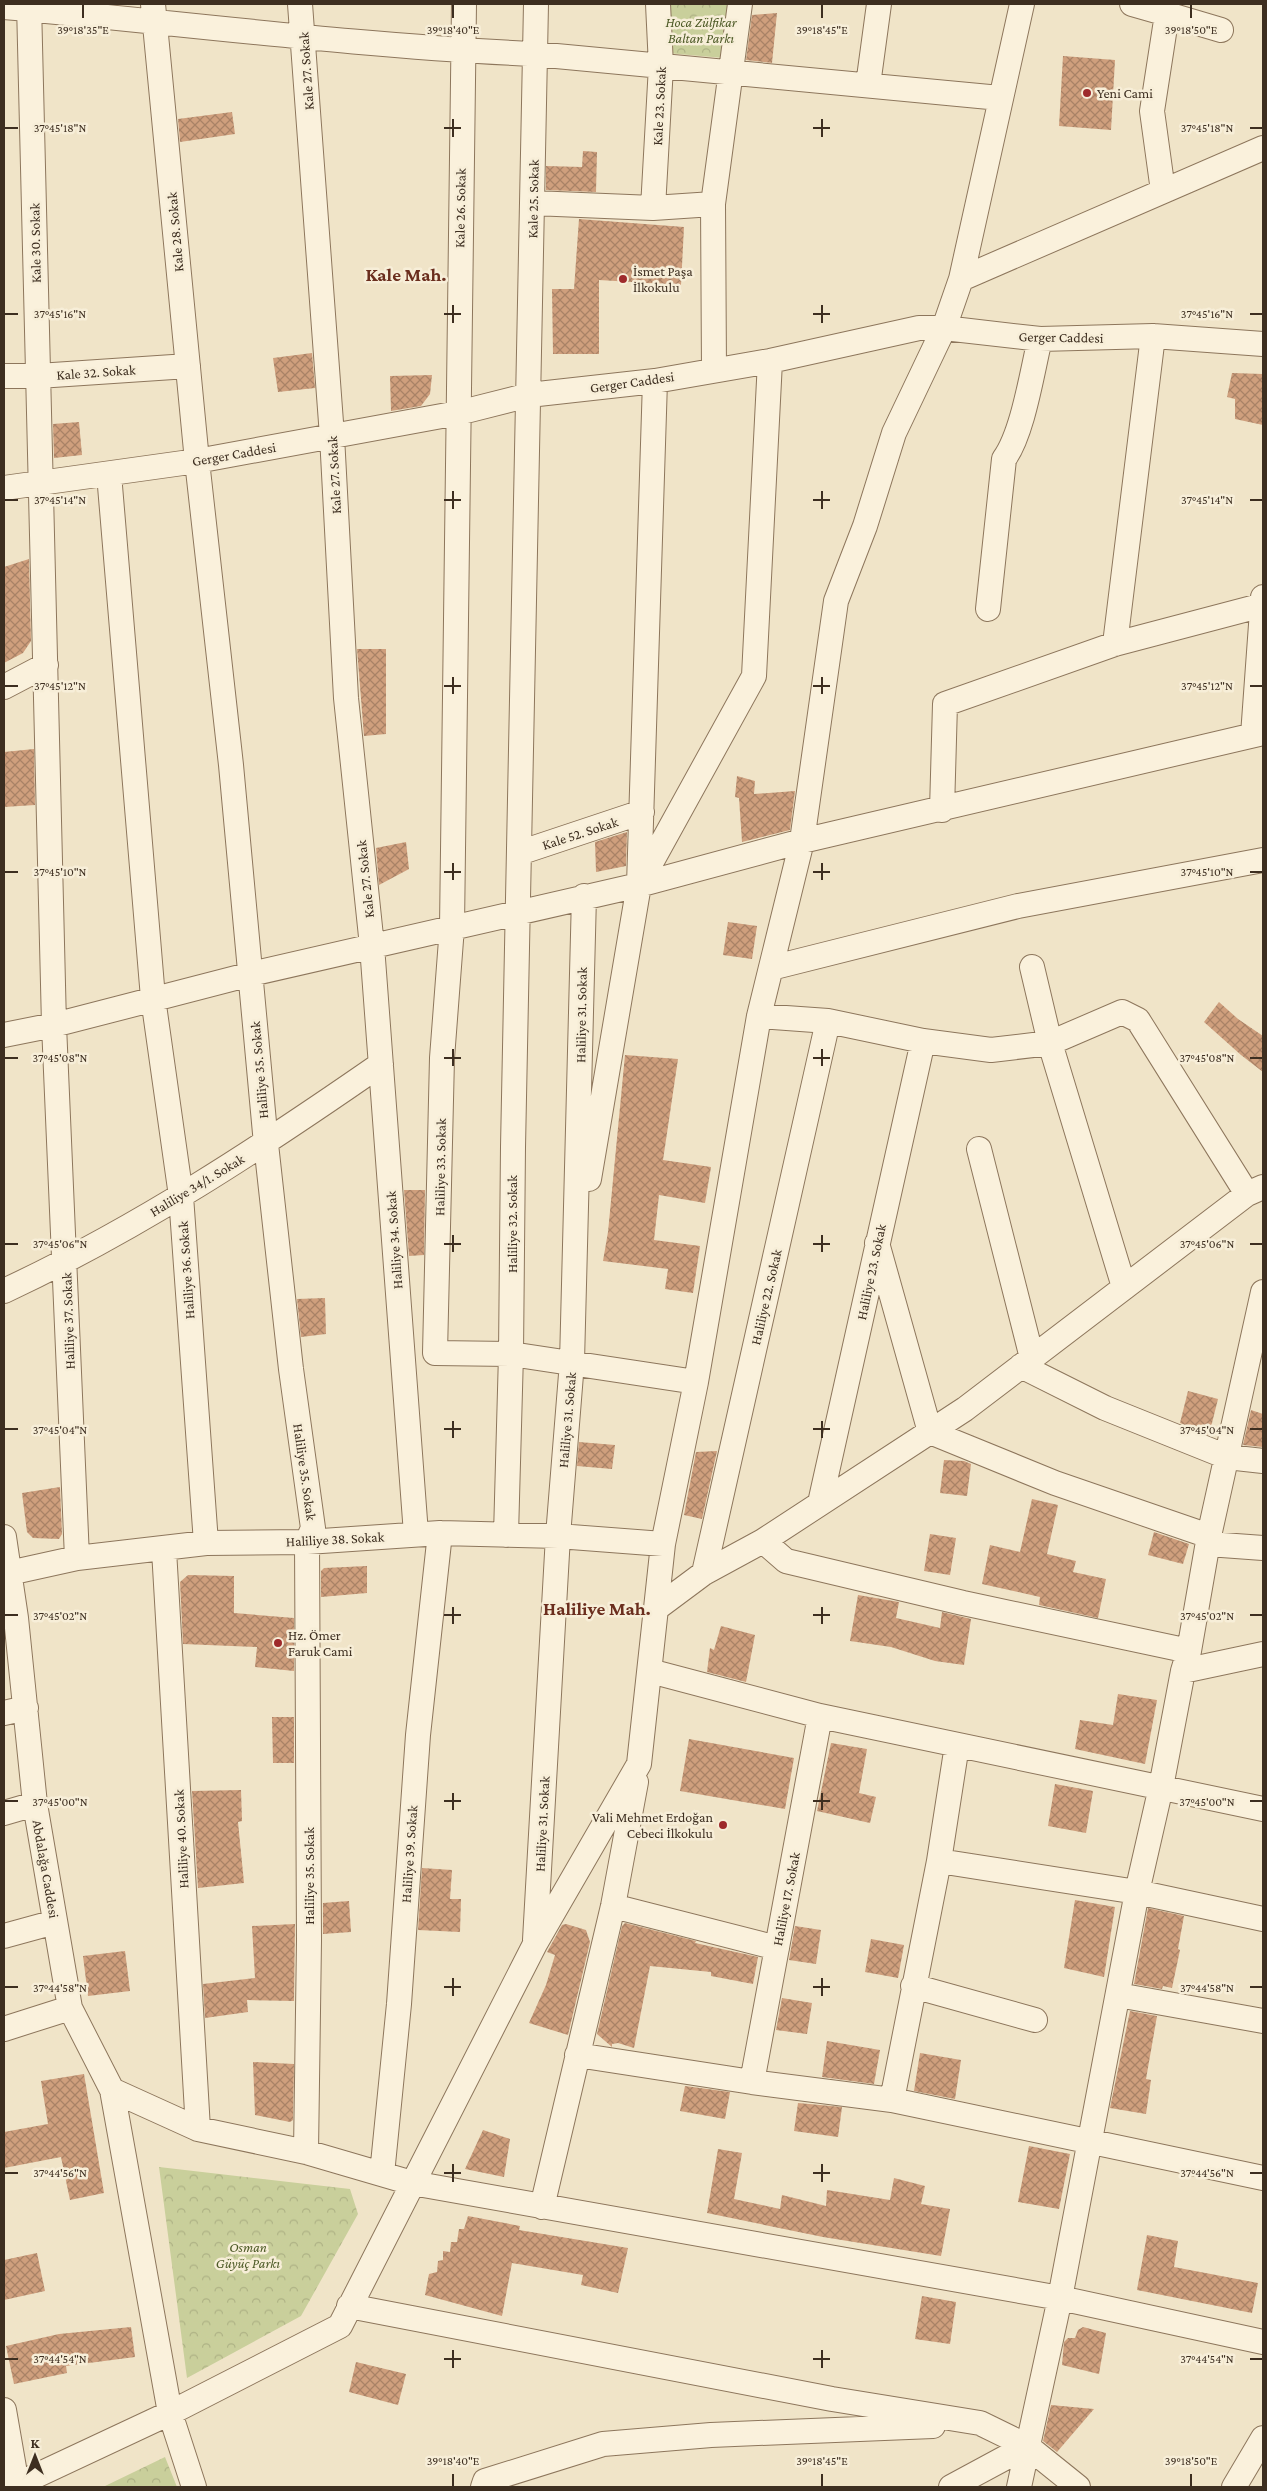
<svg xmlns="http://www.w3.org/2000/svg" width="1267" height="2491" font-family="'Crimson Pro',serif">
  <defs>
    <pattern id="forest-crowns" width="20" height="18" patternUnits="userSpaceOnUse" patternTransform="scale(1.25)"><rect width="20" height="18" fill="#c9cf9b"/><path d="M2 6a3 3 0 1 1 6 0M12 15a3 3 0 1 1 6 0" fill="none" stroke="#aeb285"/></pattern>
    <pattern id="building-cross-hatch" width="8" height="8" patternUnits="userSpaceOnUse" patternTransform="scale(1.25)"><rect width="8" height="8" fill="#cf9f7d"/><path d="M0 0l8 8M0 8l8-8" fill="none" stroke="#a98266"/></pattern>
  </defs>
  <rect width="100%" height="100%" fill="#f0e4c8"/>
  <path fill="url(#forest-crowns)" d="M 665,4 L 730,4 L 724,58 L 667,53 Z
    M 159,2167 L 350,2189 L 358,2214 L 301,2316 L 187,2378 Z
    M 165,2457 L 177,2487 L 103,2487 Z"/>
  <path fill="url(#building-cross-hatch)" d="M 777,13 L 772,63 L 746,60 L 752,15 Z
    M 1063,56 L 1115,60 L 1111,130 L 1059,126 Z
    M 232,112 L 235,134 L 180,142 L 178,119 Z
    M 583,151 L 597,152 L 596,192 L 546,190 L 546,166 L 582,167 Z
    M 579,219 L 684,227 L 681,285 L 599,280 L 599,354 L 553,354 L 552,289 L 574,289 Z
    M 312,353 L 315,388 L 278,392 L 273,358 Z
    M 1232,373 L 1263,374 L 1263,425 L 1235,419 L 1235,399 L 1227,397 Z
    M 432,375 L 430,394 L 421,406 L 391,411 L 390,376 Z
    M 79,422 L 82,455 L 54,458 L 53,424 Z
    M 29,559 L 31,641 L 23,653 L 4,663 L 4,567 Z
    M 357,649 L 386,649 L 386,734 L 364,736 Z
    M 34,749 L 35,805 L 4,807 L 4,752 Z
    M 737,776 L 755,781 L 754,794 L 795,791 L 790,830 L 742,842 L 739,798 L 735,797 Z
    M 627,832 L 626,866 L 596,872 L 595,842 Z
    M 406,842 L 409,869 L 379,885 L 376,848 Z
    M 728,922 L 757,926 L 752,959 L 723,955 Z
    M 1219,1002 L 1238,1019 L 1263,1036 L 1263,1072 L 1241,1055 L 1204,1022 Z
    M 625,1055 L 678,1059 L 663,1160 L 711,1167 L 705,1203 L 659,1195 L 654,1240 L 700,1246 L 693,1293 L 665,1289 L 668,1269 L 603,1261 L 608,1232 Z
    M 404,1190 L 425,1190 L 424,1255 L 409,1256 Z
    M 325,1298 L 326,1334 L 301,1337 L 297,1299 Z
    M 1188,1391 L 1218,1399 L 1209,1435 L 1180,1423 Z
    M 1251,1410 L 1263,1414 L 1263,1447 L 1243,1445 Z
    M 579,1442 L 615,1445 L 612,1469 L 577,1466 Z
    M 717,1451 L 702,1519 L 684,1515 L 696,1452 Z
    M 944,1460 L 964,1461 L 971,1464 L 967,1496 L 940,1493 Z
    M 60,1487 L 62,1534 L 59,1539 L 33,1538 L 27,1532 L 22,1493 Z
    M 1032,1499 L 1058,1505 L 1047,1554 L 1076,1561 L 1073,1572 L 1106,1579 L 1098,1618 L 1039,1605 L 1040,1597 L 982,1584 L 990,1545 L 1020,1552 Z
    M 1154,1532 L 1189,1544 L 1183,1564 L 1148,1555 Z
    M 930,1534 L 956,1538 L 950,1575 L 924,1571 Z
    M 367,1566 L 367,1593 L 321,1597 L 321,1571 L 324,1568 Z
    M 188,1575 L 234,1576 L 234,1613 L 294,1618 L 294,1671 L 255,1667 L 257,1647 L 183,1644 L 180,1582 Z
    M 858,1595 L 899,1602 L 896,1618 L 940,1628 L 942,1612 L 971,1619 L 964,1665 L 935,1661 L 891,1647 L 850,1641 Z
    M 721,1626 L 755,1635 L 746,1682 L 707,1672 L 710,1648 L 714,1650 Z
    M 1118,1694 L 1157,1700 L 1145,1764 L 1075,1749 L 1080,1720 L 1113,1725 Z
    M 272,1717 L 294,1717 L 294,1763 L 273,1763 Z
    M 689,1739 L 794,1758 L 785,1809 L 680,1791 Z
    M 831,1743 L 867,1749 L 859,1793 L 876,1797 L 870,1823 L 817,1811 Z
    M 1055,1784 L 1093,1791 L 1086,1833 L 1048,1826 Z
    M 241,1790 L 242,1821 L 238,1822 L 244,1883 L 198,1888 L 192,1791 Z
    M 422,1868 L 452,1870 L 450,1899 L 461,1899 L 460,1932 L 418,1930 Z
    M 1075,1900 L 1115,1907 L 1104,1977 L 1064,1968 Z
    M 349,1901 L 351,1932 L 323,1934 L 323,1903 Z
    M 1148,1908 L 1184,1916 L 1178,1949 L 1180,1950 L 1172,1988 L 1163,1986 L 1162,1989 L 1134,1984 Z
    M 625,1923 L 696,1941 L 695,1943 L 758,1957 L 753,1984 L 711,1976 L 711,1972 L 650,1966 L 634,2048 L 618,2043 L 612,2044 L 612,2047 L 597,2034 L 622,1926 Z
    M 295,1924 L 294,2001 L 247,2000 L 248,2012 L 205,2018 L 203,1984 L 255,1978 L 252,1926 Z
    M 566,1924 L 586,1930 L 590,1942 L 568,2035 L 529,2023 L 546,1985 L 555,1955 L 547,1952 L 562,1925 Z
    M 795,1926 L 821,1930 L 816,1964 L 789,1960 Z
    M 871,1939 L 904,1945 L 898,1978 L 865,1972 Z
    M 125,1951 L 130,1991 L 88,1996 L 83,1956 Z
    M 782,1998 L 812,2003 L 807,2034 L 776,2030 Z
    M 1130,2011 L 1157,2016 L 1146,2079 L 1151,2080 L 1146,2114 L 1110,2108 Z
    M 827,2041 L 880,2050 L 874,2084 L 822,2077 Z
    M 920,2053 L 961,2060 L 955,2099 L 914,2091 Z
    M 253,2062 L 294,2064 L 293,2120 L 290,2122 L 255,2115 Z
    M 84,2074 L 104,2193 L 70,2200 L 61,2157 L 4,2168 L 4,2132 L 48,2124 L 41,2081 Z
    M 685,2086 L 730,2092 L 725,2119 L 680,2111 Z
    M 798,2103 L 842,2107 L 838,2137 L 794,2131 Z
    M 483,2130 L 510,2139 L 504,2177 L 465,2169 Z
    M 1029,2146 L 1070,2154 L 1059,2209 L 1018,2202 Z
    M 718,2149 L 742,2153 L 734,2199 L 780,2209 L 782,2195 L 826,2206 L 827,2190 L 890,2200 L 894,2178 L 925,2186 L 921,2204 L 950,2209 L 941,2256 L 823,2237 L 707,2213 Z
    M 468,2216 L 520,2226 L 519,2230 L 628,2248 L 618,2293 L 581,2285 L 583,2275 L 512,2263 L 502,2316 L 425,2295 L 429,2274 L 437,2272 L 438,2261 L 443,2260 L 443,2251 L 450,2252 L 451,2242 L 457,2242 L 459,2229 L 464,2229 Z
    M 1147,2235 L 1178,2241 L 1174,2267 L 1258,2283 L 1252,2313 L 1137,2290 Z
    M 37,2253 L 45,2291 L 4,2300 L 4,2260 Z
    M 922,2296 L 956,2302 L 950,2344 L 915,2339 Z
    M 131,2327 L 135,2357 L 66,2366 L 67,2373 L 14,2384 L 6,2346 L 59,2334 Z
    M 1083,2327 L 1106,2333 L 1099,2374 L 1062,2365 L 1064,2342 L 1068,2338 L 1075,2338 L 1078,2330 Z
    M 356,2362 L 406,2374 L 398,2405 L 349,2392 Z
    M 1051,2405 L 1094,2409 L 1057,2452 L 1043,2441 Z"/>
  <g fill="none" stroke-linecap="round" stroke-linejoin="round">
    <defs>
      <path id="minor" d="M 29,4 L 54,1025 L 77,1558
        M 153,4 L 197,461 L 231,765 L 266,1144 L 291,1369 L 313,1528 L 307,1542 L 309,1941 L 306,2152
        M 300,4 L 332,436 L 346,698 L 372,946 L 416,1534
        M 464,4 L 452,927 L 442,1058 L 435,1353 L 511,1354 L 696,1382
        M 1132,4 L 1167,14 L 1152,111 L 1163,191
        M 4,7 C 181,23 357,46 535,54 L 1000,98
        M 1167,14 L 1221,30
        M 868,85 L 879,4
        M 533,203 L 653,208 L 713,204
        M 653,208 L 661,66 L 658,4
        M 961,279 L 1263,148
        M 714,369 L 713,204 L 740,4
        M 4,376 L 38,376 L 188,366
        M 109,474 L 153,998 L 181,1196 L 206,1543
        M 4,488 L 197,461 L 458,413 L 529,395 L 655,381 L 770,361 L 919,328 L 944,328 L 1040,339 L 1153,336 L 1263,344
        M 988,609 L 1004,459 C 1023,433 1032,372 1040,339
        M 1115,644 L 1153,336
        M 4,687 L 46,665
        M 1253,735 L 1263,597
        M 942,810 L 945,704 L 1115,644 L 1263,605
        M 519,853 L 642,812
        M 641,881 L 754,676 L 770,361
        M 1032,967 L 1050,1043 L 1124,1287
        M 771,968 L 1018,906 L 1263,860
        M 759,1016 L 828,1021 L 923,1041 L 991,1050 L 1050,1043 L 1122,1012 L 1138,1020 L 1247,1194
        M 4,1035 L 54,1025 L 251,974 L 639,885 L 802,841 L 1263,733
        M 979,1149 L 1032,1358
        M 589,1179 L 639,885 L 655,381
        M 877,1243 L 930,1432 L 1055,1483 L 1209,1536
        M 4,1291 C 137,1229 260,1148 381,1064
        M 1021,1366 L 1105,1408 L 1227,1457 L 1263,1461
        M 820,1503 L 923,1041
        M 506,1535 L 511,1354 L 513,1147 L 536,4
        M 4,1537 L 16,1618 L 35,1804 L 70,2008 L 112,2090 L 198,2129 L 306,2152 L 412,2183 L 1060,2298 L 1263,2342
        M 763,1541 L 786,1561 L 963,1603 L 1189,1651
        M 1208,1544 L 1263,1548
        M 164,1550 L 198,2129
        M 9,1573 L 77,1558 L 206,1543 L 307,1542 L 440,1533 L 558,1536 L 663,1544
        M 704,1573 L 828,1021
        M 657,1608 L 704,1573 L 763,1541 L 965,1409 L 1247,1194 L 1263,1187
        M 650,1671 L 820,1716 L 1263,1809
        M 1183,1671 L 1263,1654
        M 4,1713 L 26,1708
        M 4,1813 L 35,1804
        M 939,1861 L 1137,1892 L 1263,1919
        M 613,1906 L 777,1948
        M 4,1936 L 55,1922
        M 535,1940 L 558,1536 L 572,1362 L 584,896
        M 913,1986 L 1035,2020
        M 1118,1995 L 1263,2021
        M 4,2029 L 70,2008
        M 577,2055 L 752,2082 L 892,2100 L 1263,2178
        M 752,2082 L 820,1716
        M 112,2090 L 170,2413 L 194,2487
        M 892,2100 L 939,1861 L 957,1745
        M 382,2174 L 399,2004 L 418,1735 L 440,1533
        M 542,2207 L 613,1906 L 636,1782
        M 349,2306 L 832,2399 L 980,2423 L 1027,2446 L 1078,2487
        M 4,2410 L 17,2485
        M 12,2487 L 170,2413 L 340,2326 L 535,1944 L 639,1764 L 663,1544 L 696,1382 L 759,1016 L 802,841 L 836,601 L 865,526 L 894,433 L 944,328 L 961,279 L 1022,4
        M 483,2487 L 485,2481 L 603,2444 L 711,2435 L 933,2426
        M 951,2487 L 1027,2446
        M 1019,2487 L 1060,2298 L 1137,1892 L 1161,1787 L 1183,1671 L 1189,1651 L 1209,1536 L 1263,1292
        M 1234,2487 L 1263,2438"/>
    </defs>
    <use href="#minor" stroke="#8d765c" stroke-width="26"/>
    <use href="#minor" stroke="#faf1dc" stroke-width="24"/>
  </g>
  <path fill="none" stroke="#3d2e20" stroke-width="2" d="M 83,5 L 83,18M 453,5 L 453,18M 822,5 L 822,18M 1191,5 L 1191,18M 453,119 L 453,137M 822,119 L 822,137M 5,128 L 18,128M 444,128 L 461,128M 813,128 L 830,128M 1250,128 L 1262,128M 453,305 L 453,323M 822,305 L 822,323M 5,314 L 18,314M 444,314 L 461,314M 813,314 L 830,314M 1250,314 L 1262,314M 453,491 L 453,509M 822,491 L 822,509M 5,500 L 18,500M 444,500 L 461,500M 813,500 L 830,500M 1250,500 L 1262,500M 453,677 L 453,694M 822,677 L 822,694M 5,686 L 18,686M 444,686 L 461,686M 813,686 L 830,686M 1250,686 L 1262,686M 453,863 L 453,880M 822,863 L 822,880M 5,872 L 18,872M 444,872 L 461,872M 813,872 L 830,872M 1250,872 L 1262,872M 453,1049 L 453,1066M 822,1049 L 822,1066M 5,1058 L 18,1058M 444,1058 L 461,1058M 813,1058 L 830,1058M 1250,1058 L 1262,1058M 453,1235 L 453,1252M 822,1235 L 822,1252M 5,1244 L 18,1244M 444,1244 L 461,1244M 813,1244 L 830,1244M 1250,1244 L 1262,1244M 453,1421 L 453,1438M 822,1421 L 822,1438M 5,1429 L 18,1429M 444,1429 L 461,1429M 813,1429 L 830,1429M 1250,1429 L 1262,1429M 453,1607 L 453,1624M 822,1607 L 822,1624M 5,1615 L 18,1615M 444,1615 L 461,1615M 813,1615 L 830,1615M 1250,1615 L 1262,1615M 453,1793 L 453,1810M 822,1793 L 822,1810M 5,1801 L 18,1801M 444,1801 L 461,1801M 813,1801 L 830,1801M 1250,1801 L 1262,1801M 453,1978 L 453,1996M 822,1978 L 822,1996M 5,1987 L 18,1987M 444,1987 L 461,1987M 813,1987 L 830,1987M 1250,1987 L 1262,1987M 453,2164 L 453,2182M 822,2164 L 822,2182M 5,2173 L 18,2173M 444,2173 L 461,2173M 813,2173 L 830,2173M 1250,2173 L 1262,2173M 453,2350 L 453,2368M 822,2350 L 822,2368M 5,2359 L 18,2359M 444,2359 L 461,2359M 813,2359 L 830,2359M 1250,2359 L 1262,2359M 453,2474 L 453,2486M 822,2474 L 822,2486M 1191,2474 L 1191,2486"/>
  <g fill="#9e2a2b" stroke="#f7eed8" stroke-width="2">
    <circle cx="1087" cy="93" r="5"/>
    <circle cx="623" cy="279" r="5"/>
    <circle cx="278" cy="1643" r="5"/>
    <circle cx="723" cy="1825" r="5"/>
  </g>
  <g text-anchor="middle" stroke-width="5" stroke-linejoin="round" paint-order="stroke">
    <g font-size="14" font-style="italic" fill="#4d5a26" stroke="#f7eed8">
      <text x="701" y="27">Hoca Zülfikar<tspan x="701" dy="16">Baltan Parkı</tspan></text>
      <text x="248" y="2252">Osman<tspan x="248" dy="16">Güyüç Parkı</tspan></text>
    </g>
    <g font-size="14" fill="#3d2e20" stroke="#f7eed8">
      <text transform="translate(306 71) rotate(-94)" y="5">Kale 27. Sokak</text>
      <text transform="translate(659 106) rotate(-87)" y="5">Kale 23. Sokak</text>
      <text transform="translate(533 199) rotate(-89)" y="5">Kale 25. Sokak</text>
      <text transform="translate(460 208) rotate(-89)" y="5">Kale 26. Sokak</text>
      <text transform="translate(175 232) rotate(-95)" y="5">Kale 28. Sokak</text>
      <text transform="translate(35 243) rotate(-91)" y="5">Kale 30. Sokak</text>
      <text transform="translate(1061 337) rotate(1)" y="5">Gerger Caddesi</text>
      <text transform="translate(96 372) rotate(-4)" y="5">Kale 32. Sokak</text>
      <text transform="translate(632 382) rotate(-8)" y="5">Gerger Caddesi</text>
      <text transform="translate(234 454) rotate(-10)" y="5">Gerger Caddesi</text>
      <text transform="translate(334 475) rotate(-93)" y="5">Kale 27. Sokak</text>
      <text transform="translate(580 833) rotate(-18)" y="5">Kale 52. Sokak</text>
      <text transform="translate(365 879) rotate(-96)" y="5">Kale 27. Sokak</text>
      <text transform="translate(581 1015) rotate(-89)" y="5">Haliliye 31. Sokak</text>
      <text transform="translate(259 1070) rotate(-95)" y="5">Haliliye 35. Sokak</text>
      <text transform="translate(440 1167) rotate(-89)" y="5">Haliliye 33. Sokak</text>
      <text transform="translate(197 1185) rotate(-31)" y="5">Haliliye 34/1. Sokak</text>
      <text transform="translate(512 1224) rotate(-90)" y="5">Haliliye 32. Sokak</text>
      <text transform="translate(394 1240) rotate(-94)" y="5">Haliliye 34. Sokak</text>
      <text transform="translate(186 1270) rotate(-94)" y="5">Haliliye 36. Sokak</text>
      <text transform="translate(871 1272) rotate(-78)" y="5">Haliliye 23. Sokak</text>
      <text transform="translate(766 1297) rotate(-77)" y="5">Haliliye 22. Sokak</text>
      <text transform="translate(68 1321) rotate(-92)" y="5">Haliliye 37. Sokak</text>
      <text transform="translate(567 1420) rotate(-85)" y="5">Haliliye 31. Sokak</text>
      <text transform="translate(305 1472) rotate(82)" y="5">Haliliye 35. Sokak</text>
      <text transform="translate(335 1539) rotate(-3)" y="5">Haliliye 38. Sokak</text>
      <text transform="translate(542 1824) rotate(-87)" y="5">Haliliye 31. Sokak</text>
      <text transform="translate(181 1839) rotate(-93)" y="5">Haliliye 40. Sokak</text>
      <text transform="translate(409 1854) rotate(-86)" y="5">Haliliye 39. Sokak</text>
      <text transform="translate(46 1869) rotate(80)" y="5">Abdalağa Caddesi</text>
      <text transform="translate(309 1876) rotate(-90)" y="5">Haliliye 35. Sokak</text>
      <text transform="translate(786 1899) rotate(-79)" y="5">Haliliye 17. Sokak</text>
    </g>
    <g font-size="14" fill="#3d2e20" stroke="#f7eed8" text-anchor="start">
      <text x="1097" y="98">Yeni Cami</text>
      <text x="633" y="276">İsmet Paşa<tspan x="633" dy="16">İlkokulu</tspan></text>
      <text x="288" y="1640">Hz. Ömer<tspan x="288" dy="16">Faruk Cami</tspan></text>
      <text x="713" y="1822" text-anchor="end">Vali Mehmet Erdoğan<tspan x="713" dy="16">Cebeci İlkokulu</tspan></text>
    </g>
    <g font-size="19" font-weight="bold" fill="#6b2e1e" stroke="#f7eed8">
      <text x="406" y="281">Kale Mah.</text>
      <text x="597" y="1615">Haliliye Mah.</text>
    </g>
  </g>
  <g font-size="12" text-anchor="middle" fill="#3d2e20" stroke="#f7eed8" stroke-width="5" stroke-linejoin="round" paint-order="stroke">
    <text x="83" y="34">39°18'35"E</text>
    <text x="453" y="34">39°18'40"E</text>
    <text x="822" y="34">39°18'45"E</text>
    <text x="1191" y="34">39°18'50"E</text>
    <text x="60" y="132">37°45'18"N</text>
    <text x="1207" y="132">37°45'18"N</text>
    <text x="60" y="318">37°45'16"N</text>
    <text x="1207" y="318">37°45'16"N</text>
    <text x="60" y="504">37°45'14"N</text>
    <text x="1207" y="504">37°45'14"N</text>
    <text x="60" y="690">37°45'12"N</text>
    <text x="1207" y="690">37°45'12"N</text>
    <text x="60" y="876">37°45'10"N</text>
    <text x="1207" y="876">37°45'10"N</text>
    <text x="60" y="1062">37°45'08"N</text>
    <text x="1207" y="1062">37°45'08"N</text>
    <text x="60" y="1248">37°45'06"N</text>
    <text x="1207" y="1248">37°45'06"N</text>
    <text x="60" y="1434">37°45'04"N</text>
    <text x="1207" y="1434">37°45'04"N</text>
    <text x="60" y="1620">37°45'02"N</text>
    <text x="1207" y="1620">37°45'02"N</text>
    <text x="60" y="1806">37°45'00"N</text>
    <text x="1207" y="1806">37°45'00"N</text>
    <text x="60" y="1992">37°44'58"N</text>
    <text x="1207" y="1992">37°44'58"N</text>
    <text x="60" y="2177">37°44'56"N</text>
    <text x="1207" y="2177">37°44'56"N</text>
    <text x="60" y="2363">37°44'54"N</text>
    <text x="1207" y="2363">37°44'54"N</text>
    <text x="453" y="2465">39°18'40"E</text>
    <text x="822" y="2465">39°18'45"E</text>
    <text x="1191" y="2465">39°18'50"E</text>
  </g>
  <rect width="1267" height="2491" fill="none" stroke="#3d2e20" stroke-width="10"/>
  <g transform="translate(35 2456)" stroke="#f7eed8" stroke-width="4" paint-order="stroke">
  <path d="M0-4L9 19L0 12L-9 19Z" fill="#3d2e20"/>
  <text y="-8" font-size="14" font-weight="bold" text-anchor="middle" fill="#3d2e20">K</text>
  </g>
</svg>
